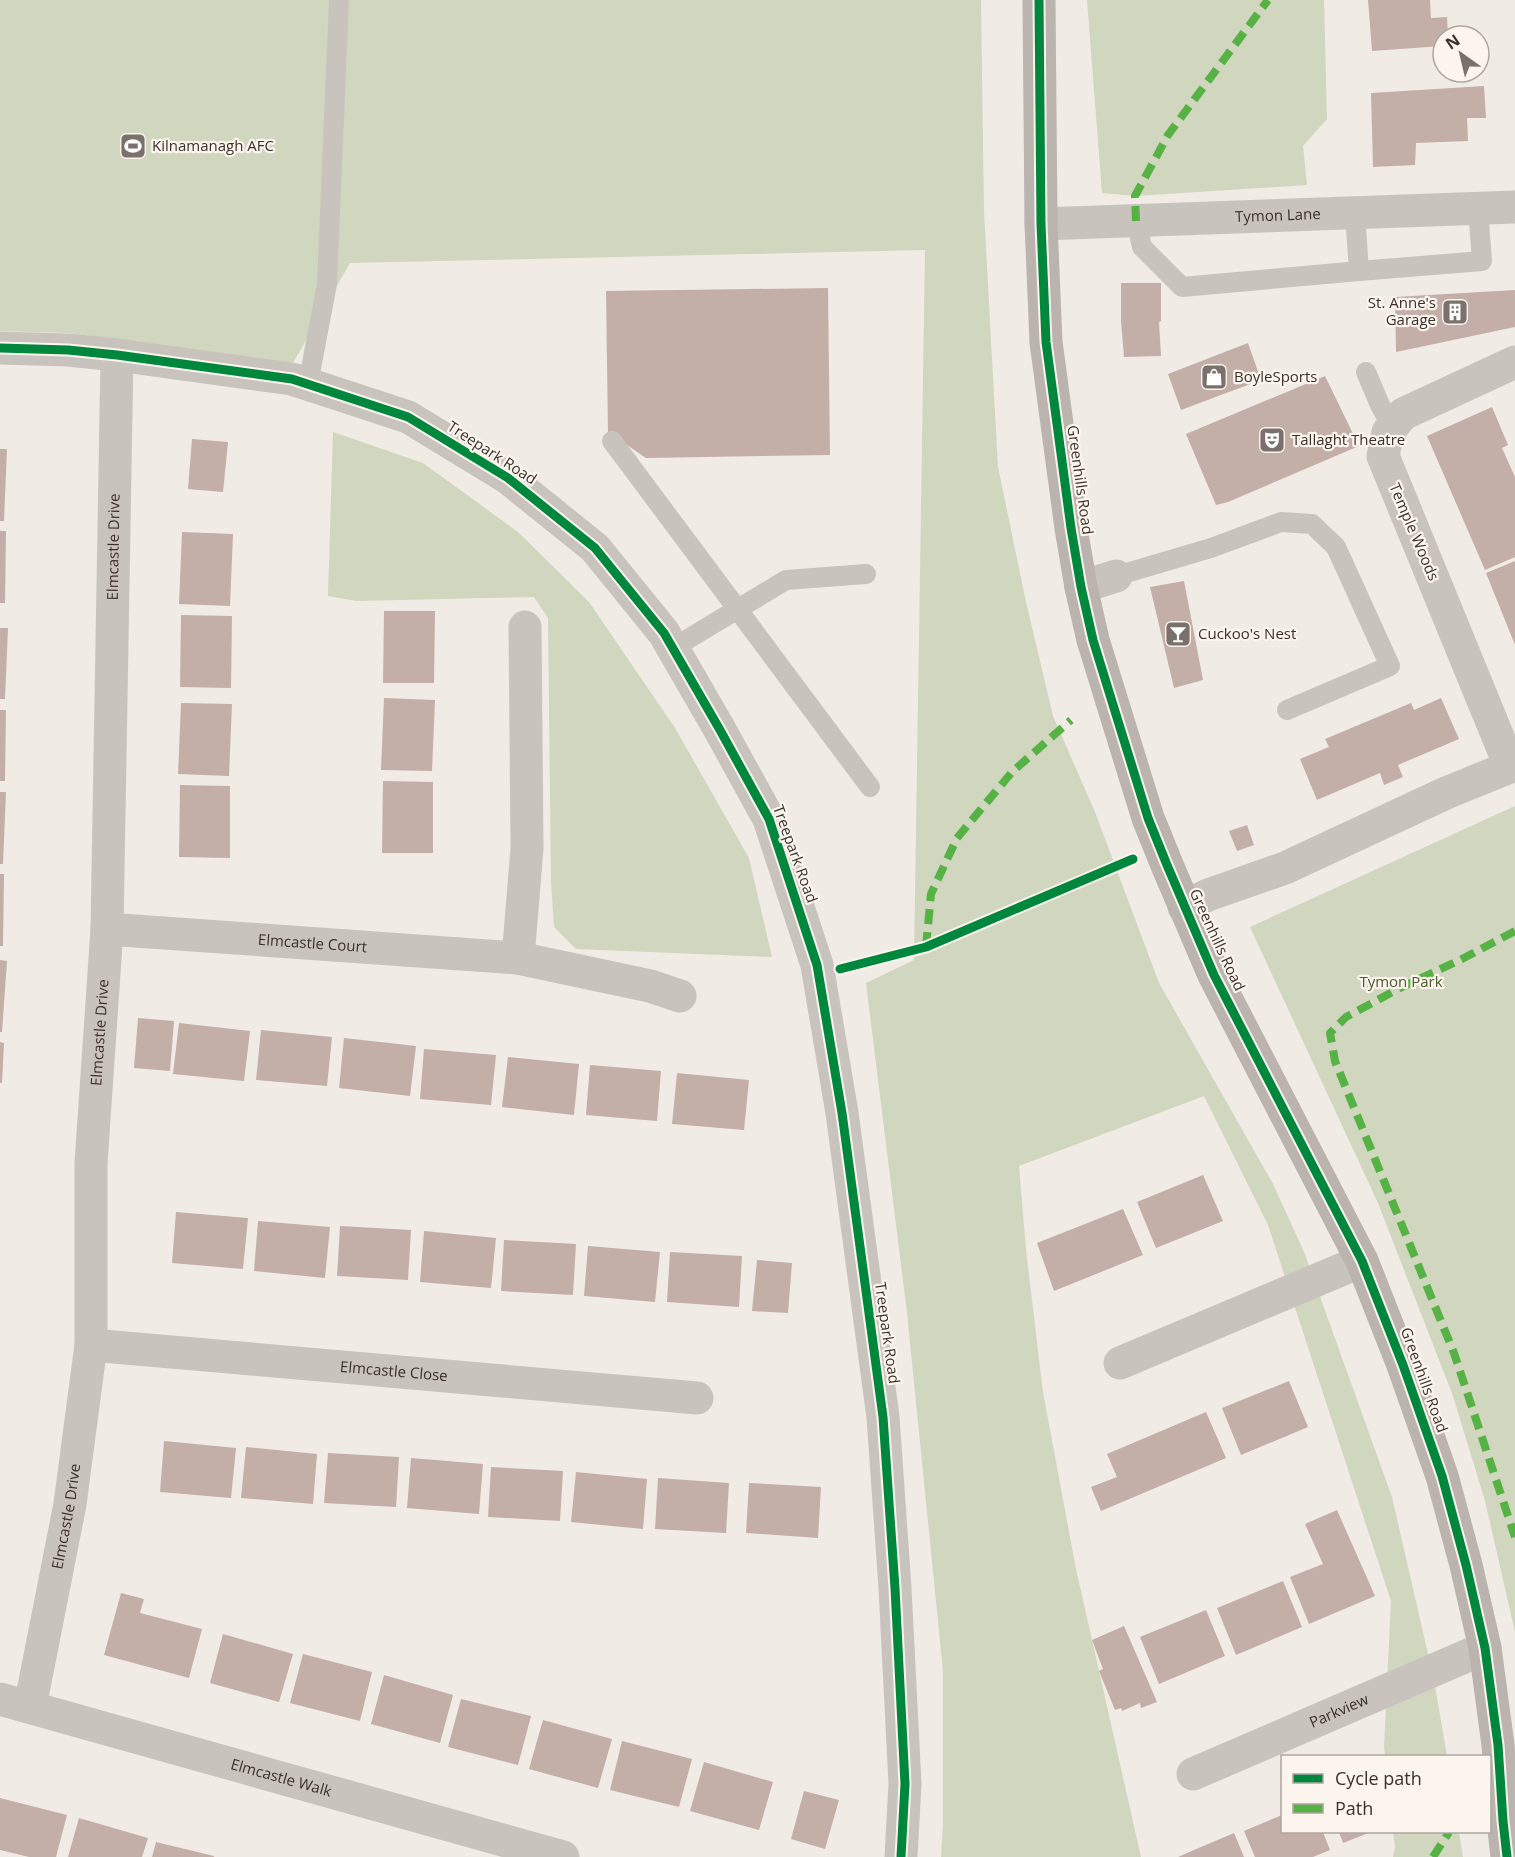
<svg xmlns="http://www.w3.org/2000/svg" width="1515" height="1857" font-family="'Open Sans',sans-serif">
  <rect width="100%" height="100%" fill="#f0ebe5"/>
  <path fill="#d1d6bf" d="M 0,0 L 981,0 L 984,212 L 998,467 L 1026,602 L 1053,716 L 1095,812 L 1159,983 L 1273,1184 L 1304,1252 L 1392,1497 L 1434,1680 L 1447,1756 L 1385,1756 L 1384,1747 L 1391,1601 L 1268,1225 L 1204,1096 L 1019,1166 L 1026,1250 L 1043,1392 L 1076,1569 L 1141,1857 L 941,1857 L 943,1824 L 943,1671 L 907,1313 L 866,983 L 914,960 L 925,250 L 350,263 L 293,363 L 69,333 L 0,331 Z
    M 1087,0 L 1324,0 L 1327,119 L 1303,146 L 1307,185 L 1136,196 L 1102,193 Z
    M 333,432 L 423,463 L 518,532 L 589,602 L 675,728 L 749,858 L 772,957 L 576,949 L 554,927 L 551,882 L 548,618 L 534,597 L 356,601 L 328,596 Z
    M 1515,806 L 1515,1632 L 1485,1501 L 1453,1396 L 1378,1203 L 1250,927 Z
    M 1393,1832 L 1459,1832 L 1463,1857 L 1393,1857 L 1395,1846 Z"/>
  <path fill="#c3afa7" d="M 1368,0 L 1430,0 L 1431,18 L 1447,17 L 1448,36 L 1443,36 L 1443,46 L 1372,51 Z
    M 1484,86 L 1486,118 L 1467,118 L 1468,141 L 1416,143 L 1415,165 L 1373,167 L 1371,93 Z
    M 1121,283 L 1161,283 L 1161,321 L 1159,322 L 1161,356 L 1124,357 L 1121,321 Z
    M 828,288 L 830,455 L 646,458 L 608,432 L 606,291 Z
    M 1515,290 L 1515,327 L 1396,352 L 1395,297 Z
    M 1248,343 L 1261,380 L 1181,410 L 1168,374 Z
    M 1325,376 L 1359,446 L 1228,502 L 1216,505 L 1186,434 Z
    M 1492,407 L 1508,445 L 1502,448 L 1515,477 L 1515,557 L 1485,570 L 1427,436 Z
    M 192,439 L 228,442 L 223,492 L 188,489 Z
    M 0,449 L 7,449 L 4,521 L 0,521 Z
    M 0,531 L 6,531 L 5,603 L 0,603 Z
    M 182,532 L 233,534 L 230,606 L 179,604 Z
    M 1515,561 L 1515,645 L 1486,573 Z
    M 1184,581 L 1203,680 L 1174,688 L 1150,587 Z
    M 384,611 L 435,611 L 434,683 L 383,683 Z
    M 181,615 L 232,616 L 231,688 L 180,687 Z
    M 0,628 L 8,628 L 5,699 L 0,699 Z
    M 384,698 L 435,700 L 432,771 L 381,770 Z
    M 1441,698 L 1459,739 L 1398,765 L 1403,777 L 1384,785 L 1380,773 L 1317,800 L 1300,759 L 1329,747 L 1325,739 L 1411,703 L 1414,710 Z
    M 181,703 L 232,704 L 229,776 L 178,774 Z
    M 0,710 L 6,710 L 5,781 L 0,781 Z
    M 383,781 L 433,782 L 433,853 L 382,853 Z
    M 180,785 L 230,786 L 230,858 L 179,857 Z
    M 0,792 L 6,792 L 3,864 L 0,864 Z
    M 1247,825 L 1254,845 L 1237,851 L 1229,831 Z
    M 0,874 L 4,874 L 3,946 L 0,946 Z
    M 0,960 L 7,961 L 2,1032 L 0,1032 Z
    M 138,1018 L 174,1021 L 170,1071 L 134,1068 Z
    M 179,1023 L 250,1031 L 244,1081 L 173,1074 Z
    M 261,1030 L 332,1037 L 327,1086 L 256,1080 Z
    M 344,1038 L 416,1046 L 410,1096 L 339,1088 Z
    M 0,1042 L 4,1043 L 2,1083 L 0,1083 Z
    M 424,1049 L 496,1055 L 491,1105 L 420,1099 Z
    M 508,1057 L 579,1064 L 574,1115 L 502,1107 Z
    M 590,1065 L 661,1071 L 657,1121 L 586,1115 Z
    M 677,1073 L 749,1080 L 744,1130 L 672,1124 Z
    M 1203,1175 L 1223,1221 L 1156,1248 L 1137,1202 Z
    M 1123,1209 L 1143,1255 L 1054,1291 L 1037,1243 Z
    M 176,1212 L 248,1218 L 243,1269 L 172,1263 Z
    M 258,1221 L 330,1227 L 325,1278 L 254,1271 Z
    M 340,1226 L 411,1230 L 408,1280 L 337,1276 Z
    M 424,1231 L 496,1238 L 491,1288 L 420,1282 Z
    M 504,1240 L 576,1244 L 573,1295 L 501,1291 Z
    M 588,1246 L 660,1252 L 655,1302 L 584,1296 Z
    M 670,1252 L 742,1256 L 739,1307 L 667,1302 Z
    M 757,1260 L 792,1263 L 788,1313 L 752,1311 Z
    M 1289,1381 L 1308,1427 L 1241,1455 L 1222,1408 Z
    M 1206,1412 L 1226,1458 L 1101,1511 L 1091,1487 L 1117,1477 L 1107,1454 Z
    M 164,1441 L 236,1448 L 231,1498 L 160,1492 Z
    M 246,1447 L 317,1454 L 313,1504 L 241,1498 Z
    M 328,1453 L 399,1457 L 396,1507 L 324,1503 Z
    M 411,1458 L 483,1464 L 479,1514 L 407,1508 Z
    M 491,1467 L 563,1471 L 560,1521 L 488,1517 Z
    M 576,1472 L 647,1479 L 643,1529 L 571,1522 Z
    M 658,1478 L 729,1483 L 726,1533 L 655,1529 Z
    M 749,1483 L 821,1487 L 818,1538 L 746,1533 Z
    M 1337,1510 L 1375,1596 L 1309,1624 L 1290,1577 L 1323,1564 L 1305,1524 Z
    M 1283,1581 L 1302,1627 L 1236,1655 L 1217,1608 Z
    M 121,1593 L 144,1599 L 140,1613 L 202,1629 L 189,1678 L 104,1655 Z
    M 1206,1610 L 1225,1656 L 1159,1684 L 1140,1637 Z
    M 1124,1626 L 1157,1702 L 1141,1708 L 1140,1703 L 1122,1711 L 1121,1708 L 1115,1710 L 1099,1671 L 1103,1669 L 1092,1640 Z
    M 223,1634 L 293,1654 L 279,1702 L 210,1683 Z
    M 303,1654 L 372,1672 L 360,1721 L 290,1703 Z
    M 384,1675 L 453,1695 L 440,1743 L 371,1724 Z
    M 461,1699 L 531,1716 L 518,1765 L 448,1747 Z
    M 543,1720 L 612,1739 L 598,1788 L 529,1769 Z
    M 622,1741 L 692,1759 L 679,1807 L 610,1790 Z
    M 704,1762 L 773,1782 L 759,1830 L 690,1811 Z
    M 804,1791 L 839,1800 L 825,1849 L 791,1839 Z
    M 0,1798 L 67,1815 L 56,1857 L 29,1857 L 0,1850 Z
    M 1282,1815 L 1282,1832 L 1323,1832 L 1330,1850 L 1313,1857 L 1255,1857 L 1244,1831 Z
    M 79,1818 L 148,1838 L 142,1857 L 68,1857 Z
    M 1339,1832 L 1371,1832 L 1343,1843 Z
    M 1234,1833 L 1244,1857 L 1178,1857 L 1201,1847 Z
    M 156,1842 L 214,1856 L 214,1857 L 152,1857 Z"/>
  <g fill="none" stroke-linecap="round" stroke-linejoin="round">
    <path stroke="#c9c3be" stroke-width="20" d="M 1355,213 L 1359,271 L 1482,261 L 1478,209
      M 1136,221 L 1142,247 L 1182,287 L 1359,271
      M 1366,372 L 1380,405 L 1392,427
      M 308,384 L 327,284 L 339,0
      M 612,441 L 870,787
      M 1116,576 L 1211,548 L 1281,522 L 1312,524 L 1336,547 L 1390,666 L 1287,710
      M 673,648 L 786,580 L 866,574"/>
    <g stroke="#c9c3be" stroke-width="33">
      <path id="s1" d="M 1041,224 L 1515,207"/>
      <path d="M 1081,587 L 1116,576"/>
      <path d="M 1510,766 L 1383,456 L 1388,432 L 1403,414 L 1515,362"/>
      <path d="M 1184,907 L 1208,895 L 1285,868 L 1446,793 L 1515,765"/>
      <path id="s2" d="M 107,929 L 518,958 L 650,986 L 680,996"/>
      <path d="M 518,958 L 527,848 L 525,627"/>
      <path id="s3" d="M 91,1345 L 697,1398"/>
      <path d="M 1120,1363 L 1362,1261"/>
      <path id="s4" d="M 0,1699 L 563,1857"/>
      <path id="s5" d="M 30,1707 L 70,1504 L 91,1345 L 91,1163 L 107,929 L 117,355"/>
      <path id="s6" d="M 1193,1774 L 1485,1648"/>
    </g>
    <path stroke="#c9c3be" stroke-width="33" d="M 0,348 L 68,350 L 117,355 L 292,379 L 408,417 L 508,478 L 595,548 L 664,633 L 720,730 L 769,819 L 817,965 L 842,1113 L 883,1417 L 895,1588 L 905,1784 L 901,1857"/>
    <path stroke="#bab3ae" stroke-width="33" d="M 1039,0 L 1041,224 L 1046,342 L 1071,528 L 1081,587 L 1093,640 L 1148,818 L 1167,865 L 1214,975 L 1362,1261 L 1403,1365 L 1442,1476 L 1466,1565 L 1485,1648 L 1498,1745 L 1503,1821 L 1507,1857"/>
    <path stroke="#57b246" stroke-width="8" stroke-dasharray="15 8" stroke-linecap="butt" d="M 1136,221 L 1135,196 L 1168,135 L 1268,0
      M 1515,931 L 1460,960 L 1400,988 L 1346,1017 L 1330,1033 L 1335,1061 L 1454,1353 L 1515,1537
      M 926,947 L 931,894 L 957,838 L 1012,772 L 1071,720
      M 1433,1857 L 1449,1832"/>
    <defs>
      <path id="cycleway" d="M 1039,0 L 1041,224 L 1046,342 L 1071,528 L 1081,587 L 1093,640 L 1148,818 L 1167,865 L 1214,975 L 1362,1261 L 1403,1365 L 1442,1476 L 1466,1565 L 1485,1648 L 1498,1745 L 1503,1821 L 1507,1857
        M 0,348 L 68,350 L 117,355 L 292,379 L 408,417 L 508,478 L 595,548 L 664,633 L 720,730 L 769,819 L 817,965 L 842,1113 L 883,1417 L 895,1588 L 905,1784 L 901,1857
        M 840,969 L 926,947 L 1133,859"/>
    </defs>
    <use href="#cycleway" stroke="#fbf5ee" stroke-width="13"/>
    <use href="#cycleway" stroke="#00873e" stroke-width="9"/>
  </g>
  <defs>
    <symbol id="stadium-square" viewBox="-11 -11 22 22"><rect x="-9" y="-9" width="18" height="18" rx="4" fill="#7a716c" stroke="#fbf5ee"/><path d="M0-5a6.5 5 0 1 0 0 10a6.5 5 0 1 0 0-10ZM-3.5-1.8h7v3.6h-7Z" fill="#fff"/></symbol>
    <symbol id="building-square" viewBox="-11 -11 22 22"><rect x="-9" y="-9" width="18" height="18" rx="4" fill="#7a716c" stroke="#fbf5ee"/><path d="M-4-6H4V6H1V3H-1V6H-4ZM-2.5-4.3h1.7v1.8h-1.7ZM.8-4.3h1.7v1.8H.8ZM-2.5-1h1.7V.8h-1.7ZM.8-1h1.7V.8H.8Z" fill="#fff"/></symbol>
    <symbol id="shop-square" viewBox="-11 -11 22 22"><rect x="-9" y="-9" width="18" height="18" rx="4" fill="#7a716c" stroke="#fbf5ee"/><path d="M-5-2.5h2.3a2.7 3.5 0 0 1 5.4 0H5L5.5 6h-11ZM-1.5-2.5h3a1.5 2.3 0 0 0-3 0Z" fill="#fff"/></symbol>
    <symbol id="theatre-square" viewBox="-11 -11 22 22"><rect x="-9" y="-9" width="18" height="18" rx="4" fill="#7a716c" stroke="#fbf5ee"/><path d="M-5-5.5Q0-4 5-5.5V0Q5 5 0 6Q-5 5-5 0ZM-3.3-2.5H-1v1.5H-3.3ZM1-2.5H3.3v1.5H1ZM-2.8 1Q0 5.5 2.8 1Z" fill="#fff"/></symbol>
    <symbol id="bar-square" viewBox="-11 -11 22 22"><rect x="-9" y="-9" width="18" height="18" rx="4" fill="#7a716c" stroke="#fbf5ee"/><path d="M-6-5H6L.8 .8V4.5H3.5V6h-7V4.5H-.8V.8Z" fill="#fff"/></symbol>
  </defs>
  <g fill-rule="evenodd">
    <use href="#stadium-square" x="118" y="131" width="30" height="30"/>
    <use href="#building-square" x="1440" y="297" width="30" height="30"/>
    <use href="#shop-square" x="1199" y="362" width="30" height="30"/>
    <use href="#theatre-square" x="1257" y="425" width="30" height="30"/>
    <use href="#bar-square" x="1163" y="619" width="30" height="30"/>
  </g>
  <g text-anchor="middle" stroke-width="4.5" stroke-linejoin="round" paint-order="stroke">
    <g font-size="15" fill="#3b302b" stroke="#fbf5ee" text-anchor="start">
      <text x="152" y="151">Kilnamanagh AFC</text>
      <text x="1436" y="308" text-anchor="end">St. Anne's<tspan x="1436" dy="17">Garage</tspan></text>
      <text x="1234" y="382">BoyleSports</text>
      <text x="1292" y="445">Tallaght Theatre</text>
      <text x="1198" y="639">Cuckoo's Nest</text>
    </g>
    <g font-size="15" fill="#3b302b" stroke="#fbf5ee">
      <text dy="5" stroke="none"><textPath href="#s1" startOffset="237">Tymon Lane</textPath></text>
      <text transform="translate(492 453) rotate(33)" y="5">Treepark Road</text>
      <text transform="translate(1080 480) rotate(82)" y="5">Greenhills Road</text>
      <text transform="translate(1414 532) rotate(67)" y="5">Temple Woods</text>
      <text dy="5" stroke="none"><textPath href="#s5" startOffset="1166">Elmcastle Drive</textPath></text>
      <text transform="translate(795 854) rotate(70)" y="5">Treepark Road</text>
      <text transform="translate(1217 940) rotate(65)" y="5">Greenhills Road</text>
      <text dy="5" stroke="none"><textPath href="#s2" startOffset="206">Elmcastle Court</textPath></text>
      <text dy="5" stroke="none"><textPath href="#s5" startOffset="680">Elmcastle Drive</textPath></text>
      <text transform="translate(887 1333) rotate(82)" y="5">Treepark Road</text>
      <text dy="5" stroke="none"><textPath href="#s3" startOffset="304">Elmcastle Close</textPath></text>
      <text transform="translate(1424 1380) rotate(70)" y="5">Greenhills Road</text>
      <text dy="5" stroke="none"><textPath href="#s5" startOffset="194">Elmcastle Drive</textPath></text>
      <text dy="5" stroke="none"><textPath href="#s6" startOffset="159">Parkview</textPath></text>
      <text dy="5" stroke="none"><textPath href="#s4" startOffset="292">Elmcastle Walk</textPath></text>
    </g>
    <g font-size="15" fill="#4a5a2e" stroke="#fbf5ee">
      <text x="1401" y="987">Tymon Park</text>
    </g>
  </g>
  <rect x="1281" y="1755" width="210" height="78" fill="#fbf5ee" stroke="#aea6a0" stroke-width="1.5"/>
  <rect x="1293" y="1774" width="30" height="9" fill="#00873e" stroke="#aea6a0" stroke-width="1.5"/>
  <text x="1335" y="1785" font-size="18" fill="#3b302b">Cycle path</text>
  <rect x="1293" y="1804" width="30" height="9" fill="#57b246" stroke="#aea6a0" stroke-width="1.5"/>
  <text x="1335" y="1815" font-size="18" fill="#3b302b">Path</text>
  <g transform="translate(1461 54) rotate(326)"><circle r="28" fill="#fbf5ee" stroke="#aea6a0" stroke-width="1.5"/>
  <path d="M0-4.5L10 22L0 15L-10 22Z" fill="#7a716c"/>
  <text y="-9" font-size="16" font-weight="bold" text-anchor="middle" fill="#3b302b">N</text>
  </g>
</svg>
